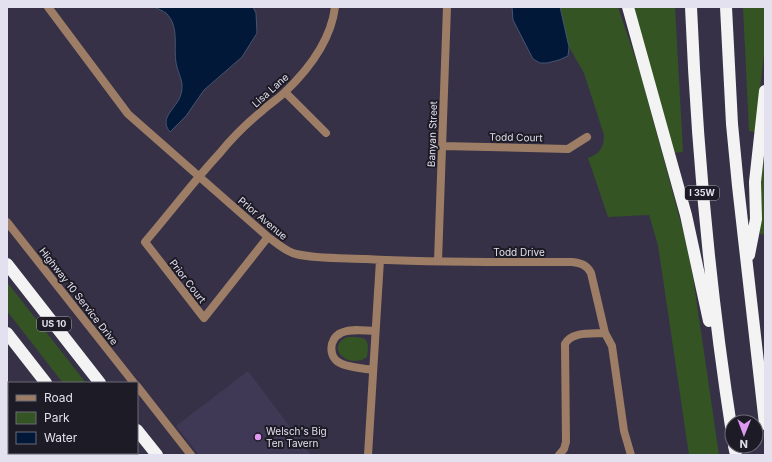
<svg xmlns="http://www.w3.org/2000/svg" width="772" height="462" font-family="Inter,sans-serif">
  <rect width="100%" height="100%" fill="#363147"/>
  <path fill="#403955" d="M 248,371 L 311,455 L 199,455 L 176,426 Z"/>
  <path fill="#355423" d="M 560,7 L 618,7 L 641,75 L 686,242 L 693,277 L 719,455 L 689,455 L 658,245 L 649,215 L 608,217 L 588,158 C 600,154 604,147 604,135 L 584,73 L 569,47 Z
    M 634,7 L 675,7 L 683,152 L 673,153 Z
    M 743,7 L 765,7 L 765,46 L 755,132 L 749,131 Z
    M 765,141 L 765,235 L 760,234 L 760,191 Z
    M 7,282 L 86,383 L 63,383 L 7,311 Z
    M 347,337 C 366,337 370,337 367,357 C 350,370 324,348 347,337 Z"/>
  <path fill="#011838" stroke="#45546f" d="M 155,7 L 253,7 L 256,13 L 257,33 L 242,57 L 204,90 L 186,116 L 170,132 C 158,117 177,109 181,94 C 184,82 180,78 177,67 C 172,49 181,28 166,13 C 163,11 158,9 155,7 Z
    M 512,7 L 560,7 L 569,47 L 568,56 L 559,60 L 547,63 L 540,63 L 533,59 L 513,20 Z"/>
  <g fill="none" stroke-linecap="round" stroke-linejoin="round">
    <path stroke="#9d7d65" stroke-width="8" d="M 48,7 L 128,114 L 268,237 C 277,243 286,252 296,254 C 316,259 345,258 366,259 C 435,263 504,262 572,262 C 581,263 587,265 591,273 L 605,333 L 612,346 L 624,431 L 631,455
      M 285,92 L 326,133
      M 442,146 L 568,149 L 587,137
      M 7,222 L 134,383
      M 268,237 L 204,318 L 145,242 C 170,213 193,182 219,154 C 232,138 246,124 262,111 C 269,104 278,99 285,92 C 309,69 331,40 335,7
      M 438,261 L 447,7
      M 373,370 C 363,368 352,368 342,364 C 328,359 328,339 341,333 C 351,328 365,331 375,331
      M 137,386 L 191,455
      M 368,455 L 380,260
      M 559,455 L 564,449 L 566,442 L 565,344 C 571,331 593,334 605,333"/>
    <path stroke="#f3f3f3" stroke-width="12" d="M 628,7 L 686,215 L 709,321
      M 691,7 C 697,150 710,292 732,433
      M 726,7 L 732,124 L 738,186 L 765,424
      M 749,255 L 756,219 L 755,182 L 765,91
      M 7,264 L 100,383
      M 7,333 L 46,383
      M 137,430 L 157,455
      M 734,446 L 736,455
      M 101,453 L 103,455"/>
  </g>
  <circle fill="#de98f2" stroke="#1d1b25" stroke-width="1.5" cx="258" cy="437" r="4"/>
  <g text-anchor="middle" stroke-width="4" stroke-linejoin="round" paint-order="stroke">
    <g fill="#1d1b25" stroke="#a8a5b2" stroke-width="1">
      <rect x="685" y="186" width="34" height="14" rx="3"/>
      <rect x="37" y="317" width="34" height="14" rx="3"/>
    </g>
    <g font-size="9" font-weight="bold" fill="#e3e0ef">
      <text x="702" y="196">I 35W</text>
      <text x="54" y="327">US 10</text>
    </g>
    <g font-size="10" fill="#e3e0ef" stroke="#1d1b25">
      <text transform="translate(270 90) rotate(-42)" y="4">Lisa Lane</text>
      <text transform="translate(432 134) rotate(-88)" y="4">Banyan Street</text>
      <text transform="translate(516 137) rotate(1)" y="4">Todd Court</text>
      <text transform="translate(263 218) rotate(40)" y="4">Prior Avenue</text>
      <text x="519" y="256">Todd Drive</text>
      <text transform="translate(188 281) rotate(52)" y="4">Prior Court</text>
      <text transform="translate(79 296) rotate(52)" y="4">Highway 10 Service Drive</text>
    </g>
    <g font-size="10" fill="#e3e0ef" stroke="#1d1b25" text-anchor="start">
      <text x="266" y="435">Welsch's Big<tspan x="266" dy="12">Ten Tavern</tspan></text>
    </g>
  </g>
  <rect width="772" height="462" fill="none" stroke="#e3e0ef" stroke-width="16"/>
  <rect x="8" y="382" width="130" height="72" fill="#1d1b25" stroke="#6c6a76"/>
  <rect x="16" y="395" width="20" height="6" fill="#9d7d65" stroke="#6c6a76"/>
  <text x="44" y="402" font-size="12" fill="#e3e0ef">Road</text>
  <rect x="16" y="412" width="20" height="12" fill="#355423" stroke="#6c6a76"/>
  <text x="44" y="422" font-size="12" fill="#e3e0ef">Park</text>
  <rect x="16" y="432" width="20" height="12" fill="#011838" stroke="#6c6a76"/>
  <text x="44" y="442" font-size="12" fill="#e3e0ef">Water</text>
  <g transform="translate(744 434) rotate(181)"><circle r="19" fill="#1d1b25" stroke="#6c6a76"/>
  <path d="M0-3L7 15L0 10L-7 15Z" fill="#de98f2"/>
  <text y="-6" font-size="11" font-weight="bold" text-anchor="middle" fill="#e3e0ef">N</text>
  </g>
</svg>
